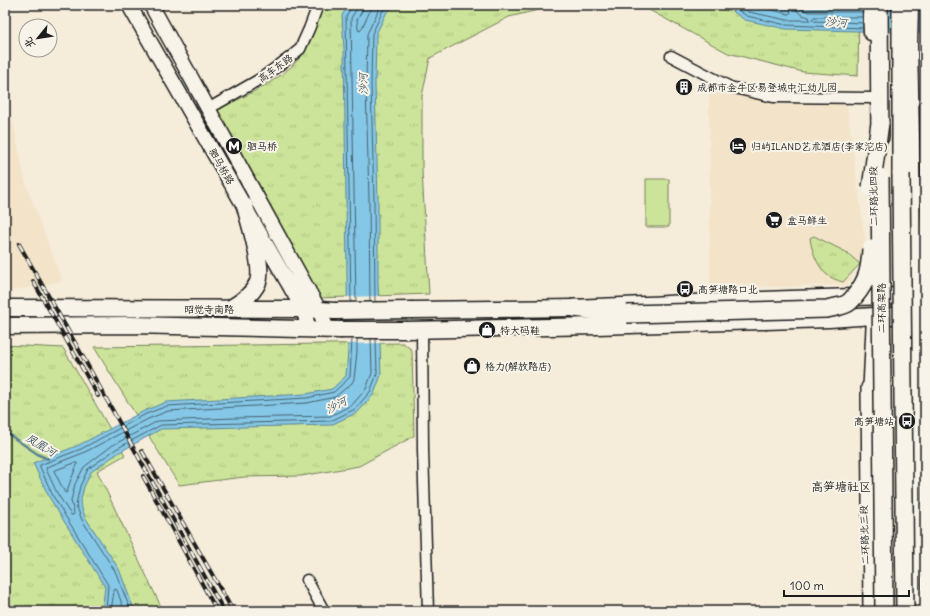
<svg xmlns="http://www.w3.org/2000/svg" width="930" height="616" font-family="Delius,'LXGW WenKai TC',sans-serif">
  <defs>
    <pattern id="park-tufts" width="24" height="20" patternUnits="userSpaceOnUse"><rect width="24" height="20" fill="#cce499"/><path d="M3 7l-1-3M5 7V3M7 7l1-3M15 17l-1-3M17 17v-4M19 17l1-3" fill="none" stroke="#afc383"/></pattern>
  </defs>
  <rect width="100%" height="100%" fill="#f5ecda"/>
  <filter id="ink" filterUnits="userSpaceOnUse"><feTurbulence type="fractalNoise" baseFrequency=".025" numOctaves="2"/><feDisplacementMap in="SourceGraphic" scale="8" xChannelSelector="R" yChannelSelector="G"/><feConvolveMatrix kernelMatrix="1 2 1 2 8 2 1 2 1" color-interpolation-filters="sRGB"/></filter>
  <g filter="url(#ink)">
    <path fill="#f3e4c9" d="M 5,85 L 26,184 L 62,281 L 5,292 Z
      M 709,92 L 770,100 L 847,104 L 866,248 L 848,285 L 710,288 Z
      M 529,607 L 597,611 L 527,611 Z"/>
    <path fill="url(#park-tufts)" stroke="#74805a" d="M 325,5 L 559,5 L 509,17 L 430,58 L 422,96 L 422,171 L 429,294 L 319,298 L 215,111 C 244,96 282,81 302,55 C 313,39 315,21 325,5 Z
      M 640,5 L 859,5 L 858,76 L 803,72 L 728,53 Z
      M 814,236 L 846,252 L 860,264 L 843,282 C 837,280 830,278 826,274 C 817,265 811,249 810,238 Z
      M 403,343 L 412,350 L 414,436 L 359,466 L 301,476 L 244,477 L 179,485 L 94,347 Z
      M 5,345 L 63,348 L 125,455 L 97,471 L 163,611 L 5,611 Z"/>
    <path fill="#cce499" stroke="#74805a" d="M 646,179 L 669,179 L 669,227 L 646,227 Z"/>
    <path fill="#85c7e6" stroke="#5b8395" d="M 349,5 L 396,5 L 387,12 L 376,34 L 375,85 L 378,200 L 378,281 L 381,375 L 374,394 L 358,412 L 331,425 L 161,429 L 118,453 L 91,472 L 84,487 L 80,503 L 85,517 L 119,569 L 133,607 L 132,611 L 102,611 L 105,587 L 49,497 L 33,463 L 79,445 L 144,411 L 166,402 L 306,394 L 332,389 L 346,376 L 348,351 L 344,49 L 342,15 Z
      M 723,5 L 795,5 L 811,8 L 924,7 L 925,6 L 925,33 L 786,29 L 745,20 Z"/>
    <path fill="#f5ecda" d="M 381,296 L 382,343 L 346,344 L 345,297 Z"/>
    <g fill="none" stroke-linecap="round" stroke-linejoin="round">
      <path stroke="#46606d" stroke-width="1" d="M 363,5 L 362,11 L 357,20 L 358,29 L 359,31 L 361,30 L 373,5
        M 730,5 L 747,16 L 786,25 L 863,28
        M 739,5 L 749,12 L 787,20 L 810,20 L 809,17 C 802,15 796,14 796,5
        M 750,5 L 789,14 L 791,12 L 790,5
        M 801,5 L 803,10 L 810,12 L 862,12
        M 862,17 L 814,17 L 812,19 L 814,21 L 863,23
        M 375,301 L 374,200 L 371,85 L 372,34 L 383,10 L 389,5
        M 351,302 L 346,17 L 352,5
        M 356,302 L 351,18 L 356,10 L 357,5
        M 370,302 L 369,200 L 366,85 L 367,34 L 381,5
        M 357,339 L 357,352 L 354,379 L 352,383 L 335,397 L 307,403 L 168,411 L 148,419 L 83,453 L 47,467 L 46,469 L 57,493 L 71,515 L 73,515 L 74,513 L 71,501 L 75,484 L 84,467 L 113,445 L 158,421 L 235,418 L 330,416 L 352,405 L 366,389 L 372,373 L 371,339
        M 75,463 L 77,463 L 77,465 L 70,482 L 67,492 L 65,493 L 54,471 Z
        M 106,611 L 108,585 L 53,496 L 40,467 L 40,465 L 81,449 L 146,414 L 167,406 L 307,398 L 334,392 L 350,377 L 352,339
        M 111,611 L 114,591 L 115,589 L 117,590 L 123,607 L 123,611
        M 128,611 L 129,606 L 115,571 L 82,520 L 76,505 L 80,486 L 88,469 L 116,449 L 161,425 L 331,421 L 355,409 L 370,392 L 377,374 L 376,339"/>
      <path stroke="#5b8395" stroke-width="2.5" d="M 5,432 L 39,455 L 48,459"/>
      <defs>
        <path id="minor" d="M 671,56 L 730,87 L 773,97 L 872,98
          M 208,109 L 260,79 L 289,58 L 300,49 L 309,29 L 318,5
          M 422,329 L 423,450 L 428,611
          M 307,580 L 324,611"/>
        <path id="secondary" d="M 129,5 L 303,309 L 309,329
          M 151,5 L 319,310 L 327,329
          M 870,5 L 871,33
          M 911,5 L 910,45 L 916,316 L 914,611
          M 870,398 L 874,317"/>
        <path id="primary" d="M 5,308 L 303,309 L 335,311
          M 229,309 C 240,303 253,294 258,282 C 264,266 249,223 245,206
          M 413,310 C 467,309 520,309 574,308 C 691,304 808,296 925,296
          M 5,326 L 130,325 L 340,330
          M 408,330 L 597,326 L 829,319 L 874,316 L 925,316"/>
        <path id="trunk" d="M 879,5 L 880,137
          M 901,174 L 901,5
          M 574,308 L 627,314
          M 870,388 L 872,611"/>
      </defs>
      <use href="#minor" stroke="#1c1c1c" stroke-width="13"/>
      <use href="#secondary" stroke="#1c1c1c" stroke-width="17"/>
      <use href="#primary" stroke="#1c1c1c" stroke-width="19"/>
      <use href="#trunk" stroke="#1c1c1c" stroke-width="20"/>
      <use href="#minor" stroke="#f7f3e8" stroke-width="10"/>
      <use href="#secondary" stroke="#f7f3e8" stroke-width="14"/>
      <use href="#primary" stroke="#f7f3e8" stroke-width="16"/>
      <use href="#trunk" stroke="#f7f3e8" stroke-width="17"/>
      <defs>
        <path id="rail" d="M 19,244 L 78,348 L 224,611
          M 33,281 L 98,396
          M 142,451 L 233,611
          M 143,476 L 217,611"/>
      </defs>
      <use href="#rail" stroke="#1c1c1c" stroke-width="4"/>
      <use href="#rail" stroke="#f7f3e8" stroke-width="2.5" stroke-dasharray="8" stroke-linecap="butt"/>
      <defs>
        <path id="primary-bridge" d="M 335,311 L 413,310
          M 340,330 L 408,330"/>
        <path id="trunk-bridge" d="M 901,174 L 905,611
          M 880,177 L 884,611
          M 871,188 L 880,123
          M 627,314 L 827,309 C 833,307 842,307 848,303 C 851,301 853,298 855,296 C 868,280 870,269 871,249"/>
      </defs>
      <use href="#primary-bridge" stroke="#1c1c1c" stroke-width="19" stroke-linecap="butt"/>
      <use href="#trunk-bridge" stroke="#1c1c1c" stroke-width="20" stroke-linecap="butt"/>
      <use href="#primary-bridge" stroke="#f7f3e8" stroke-width="16"/>
      <use href="#trunk-bridge" stroke="#f7f3e8" stroke-width="17"/>
    </g>
  </g>
  <defs>
    <symbol id="building-disc" viewBox="-11 -11 22 22"><circle r="9.5" fill="#1c1c1c" stroke="#f7f3e8"/><path d="M-4-6H4V6H1V3H-1V6H-4ZM-2.5-4.3h1.7v1.8h-1.7ZM.8-4.3h1.7v1.8H.8ZM-2.5-1h1.7V.8h-1.7ZM.8-1h1.7V.8H.8Z" fill="#fff"/></symbol>
    <symbol id="metro-disc" viewBox="-11 -11 22 22"><circle r="9.5" fill="#1c1c1c" stroke="#f7f3e8"/><path d="M-5.5 5V-5H-3L0 0L3-5H5.5V5H3V-.5L0 4L-3-.5V5Z" fill="#fff"/></symbol>
    <symbol id="hotel-disc" viewBox="-11 -11 22 22"><circle r="9.5" fill="#1c1c1c" stroke="#f7f3e8"/><path d="M-6-4.5h1.5V1H6V5H4.5V3h-9V5H-6ZM-4 0a1.8 1.8 0 1 1 3.6 0ZM.5 0V-2.5h3Q6-2.5 6 0Z" fill="#fff"/></symbol>
    <symbol id="supermarket-disc" viewBox="-11 -11 22 22"><circle r="9.5" fill="#1c1c1c" stroke="#f7f3e8"/><path d="M-6-5.5h2.5l.6 2H6L4.5 2H-2.5L-4.4-4H-6ZM-1.5 3.2a1.3 1.3 0 1 0 .1 0ZM3 3.2a1.3 1.3 0 1 0 .1 0Z" fill="#fff"/></symbol>
    <symbol id="bus-disc" viewBox="-11 -11 22 22"><circle r="9.5" fill="#1c1c1c" stroke="#f7f3e8"/><path d="M-5-6H5V4H4V6H2V4H-2V6H-4V4H-5ZM-3.5-4V0h7V-4ZM-3.5 1.2v1.5H-2V1.2ZM2 1.2v1.5H3.5V1.2Z" fill="#fff"/></symbol>
    <symbol id="shop-disc" viewBox="-11 -11 22 22"><circle r="9.5" fill="#1c1c1c" stroke="#f7f3e8"/><path d="M-5-2.5h2.3a2.7 3.5 0 0 1 5.4 0H5L5.5 6h-11ZM-1.5-2.5h3a1.5 2.3 0 0 0-3 0Z" fill="#fff"/></symbol>
  </defs>
  <g fill-rule="evenodd">
    <use href="#building-disc" x="674" y="77" width="20" height="20"/>
    <use href="#metro-disc" x="224" y="136" width="20" height="20"/>
    <use href="#hotel-disc" x="728" y="136" width="20" height="20"/>
    <use href="#supermarket-disc" x="764" y="210" width="20" height="20"/>
    <use href="#bus-disc" x="675" y="279" width="20" height="20"/>
    <use href="#shop-disc" x="477" y="320" width="20" height="20"/>
    <use href="#shop-disc" x="462" y="356" width="20" height="20"/>
    <use href="#bus-disc" x="897" y="411" width="20" height="20"/>
  </g>
  <g text-anchor="middle" stroke-width="4" stroke-linejoin="round" paint-order="stroke">
    <g font-size="10" fill="#1c1c1c" stroke="#f7f3e8">
      <text transform="translate(275 68) rotate(-36)" y="4">高车东路</text>
      <text transform="translate(222 166) rotate(60)" y="4">驷马桥路</text>
      <text transform="translate(873 196) rotate(-91)" y="4">二环路北四段</text>
      <text transform="translate(881 308) rotate(-90)" y="4">二环高架路</text>
      <text x="209" y="313">昭觉寺南路</text>
      <text transform="translate(864 535) rotate(-92)" y="4">二环路北三段</text>
    </g>
    <g font-size="10" fill="#1c1c1c" stroke="#f7f3e8" text-anchor="start">
      <text x="697" y="91">成都市金牛区易登城中汇幼儿园</text>
      <text x="247" y="150">驷马桥</text>
      <text x="751" y="150">归屿ILAND艺术酒店(李家沱店)</text>
      <text x="787" y="224">盒马鲜生</text>
      <text x="698" y="293">高笋塘路口北</text>
      <text x="500" y="334">特大码鞋</text>
      <text x="485" y="370">格力(解放路店)</text>
      <text x="894" y="425" text-anchor="end">高笋塘站</text>
    </g>
    <g font-size="11" font-style="italic" fill="#415863" stroke="#f7f3e8">
      <text transform="translate(836 22) rotate(5)" y="4">沙河</text>
      <text transform="translate(363 84) rotate(-91)" y="4">沙河</text>
      <text transform="translate(336 405) rotate(-28)" y="4">沙河</text>
      <text transform="translate(41 445) rotate(31)" y="4">凤凰河</text>
    </g>
    <g font-size="12" fill="#1c1c1c" stroke="#f7f3e8">
      <text x="841" y="491">高笋塘社区</text>
    </g>
  </g>
  <rect width="930" height="616" fill="none" stroke="#f7f3e8" stroke-width="20"/>
  <rect x="10" y="10" width="910" height="596" fill="none" stroke="#1c1c1c" stroke-width="1.5" filter="url(#ink)"/>
  <g transform="translate(38 38) rotate(240)"><circle r="19" fill="#f7f3e8" stroke="#9f9d96"/>
  <path d="M0-3L7 15L0 10L-7 15Z" fill="#1c1c1c"/>
  <text y="-6" font-size="11" font-weight="bold" text-anchor="middle" fill="#1c1c1c">北</text>
  </g>
  <path d="M784 590v6h125v-6" fill="none" stroke="#1c1c1c" stroke-width="2"/>
  <text x="790" y="590" font-size="12" fill="#1c1c1c" stroke="#f7f3e8" stroke-width="3" paint-order="stroke">100 m</text>
</svg>
